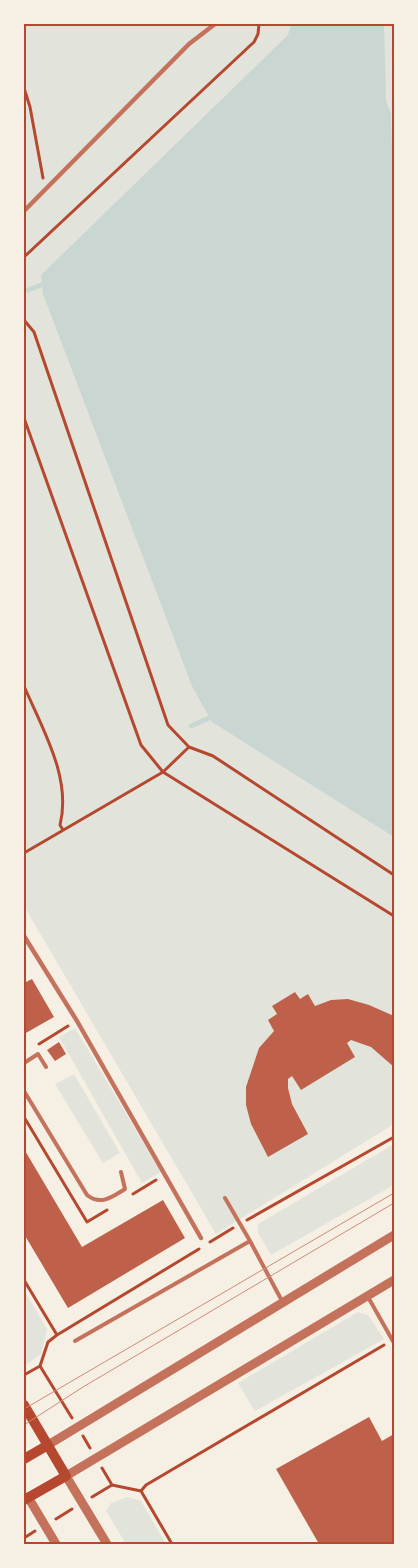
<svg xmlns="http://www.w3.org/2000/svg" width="418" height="1568" font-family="'Golos Text',sans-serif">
  <rect width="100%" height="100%" fill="#f6efe4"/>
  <path fill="#e2e4dc" d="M 24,24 L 394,24 L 394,1124 L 216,1234 L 24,906 Z
    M 75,1028 L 161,1172 L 142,1183 L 59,1037 Z
    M 74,1074 L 120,1153 L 103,1163 L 55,1084 Z
    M 394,1144 L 394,1185 L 271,1255 L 258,1233 L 258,1224 Z
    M 24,1290 L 47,1329 L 41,1354 L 24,1366 Z
    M 358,1312 L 368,1315 L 384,1339 L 255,1411 L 238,1383 Z
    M 127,1497 L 141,1501 L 166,1544 L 126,1544 L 106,1511 L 111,1503 Z"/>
  <path fill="#c9d6d2" d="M 291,24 L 384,24 L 386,101 L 391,114 L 394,237 L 394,837 L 212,722 L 192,686 L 43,294 L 41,275 L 288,35 Z"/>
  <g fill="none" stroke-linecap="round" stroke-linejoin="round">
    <path stroke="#c9d6d2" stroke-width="5" d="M 28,290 L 47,283
      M 191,726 L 216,715"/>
  </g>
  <path fill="#bf614a" d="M 32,979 L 54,1017 L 24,1034 L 24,983 Z
    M 295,992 L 300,999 L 308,994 L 315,1006 L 331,1000 L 348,999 L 369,1005 L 394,1016 L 394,1067 L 371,1047 L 351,1040 L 347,1043 L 355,1057 L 301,1090 L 292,1076 L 288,1079 L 288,1088 L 292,1104 L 308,1134 L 268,1157 L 251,1124 L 246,1105 L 246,1087 L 259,1048 L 274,1031 L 268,1020 L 277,1014 L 272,1006 Z
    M 59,1042 L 66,1054 L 55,1061 L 47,1050 Z
    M 24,1149 L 82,1247 L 163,1200 L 185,1238 L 68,1308 L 24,1234 Z
    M 369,1417 L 382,1441 L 394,1434 L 394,1544 L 319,1544 L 276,1469 Z"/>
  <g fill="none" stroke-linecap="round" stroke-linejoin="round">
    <path stroke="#b5482f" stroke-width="3" d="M 24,88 L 30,107 L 43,178
      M 24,257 L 254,42 L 258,34 L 259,24
      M 24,320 L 34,332 L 168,725 L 189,747 L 213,756 L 394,875
      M 24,418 L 141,745 L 163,772 L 394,916
      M 24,686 C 42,728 72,778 60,825 L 63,830
      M 24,853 L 163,772 L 189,747
      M 39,1044 L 68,1026
      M 24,1117 L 87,1222 L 107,1210
      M 133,1194 L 156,1180
      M 247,1220 L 394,1137
      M 210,1242 L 233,1228
      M 24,1280 L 57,1335
      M 40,1366 L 72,1418
      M 24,1375 L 40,1366 L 48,1342 L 57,1335 L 199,1249
      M 83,1436 L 90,1448
      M 102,1468 L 112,1485
      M 141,1491 L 146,1485 L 384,1345
      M 92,1497 L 112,1485 L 141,1491 L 172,1544
      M 56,1519 L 72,1509
      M 24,1538 L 35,1531"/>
    <path stroke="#c5725c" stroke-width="4" d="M 24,1063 L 38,1054 L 46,1067
      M 24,1091 L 87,1195 C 101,1206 112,1197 125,1189 L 121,1172
      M 225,1198 L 250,1241
      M 368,1297 L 394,1343
      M 75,1341 L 250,1241 L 282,1301"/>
    <path stroke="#c5725c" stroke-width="4.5" d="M 24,211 L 189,44 L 215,24
      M 24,936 L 77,1021 L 201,1238"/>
    <path stroke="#c5725c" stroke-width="9" d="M 48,1445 L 394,1235
      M 28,1497 L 56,1544
      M 107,1544 L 66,1476 L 394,1280"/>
    <path stroke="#b5482f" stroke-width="10" d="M 24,1405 L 66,1476 L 24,1500
      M 24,1459 L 48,1445"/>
    <path stroke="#cf8b77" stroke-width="1" d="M 24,1409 L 394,1193
      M 24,1425 L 83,1387 L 394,1203"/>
  </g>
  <rect width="418" height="1568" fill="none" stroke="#f6efe4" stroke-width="50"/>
  <rect x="25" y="25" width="368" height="1518" fill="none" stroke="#b5482f" stroke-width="2"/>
</svg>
